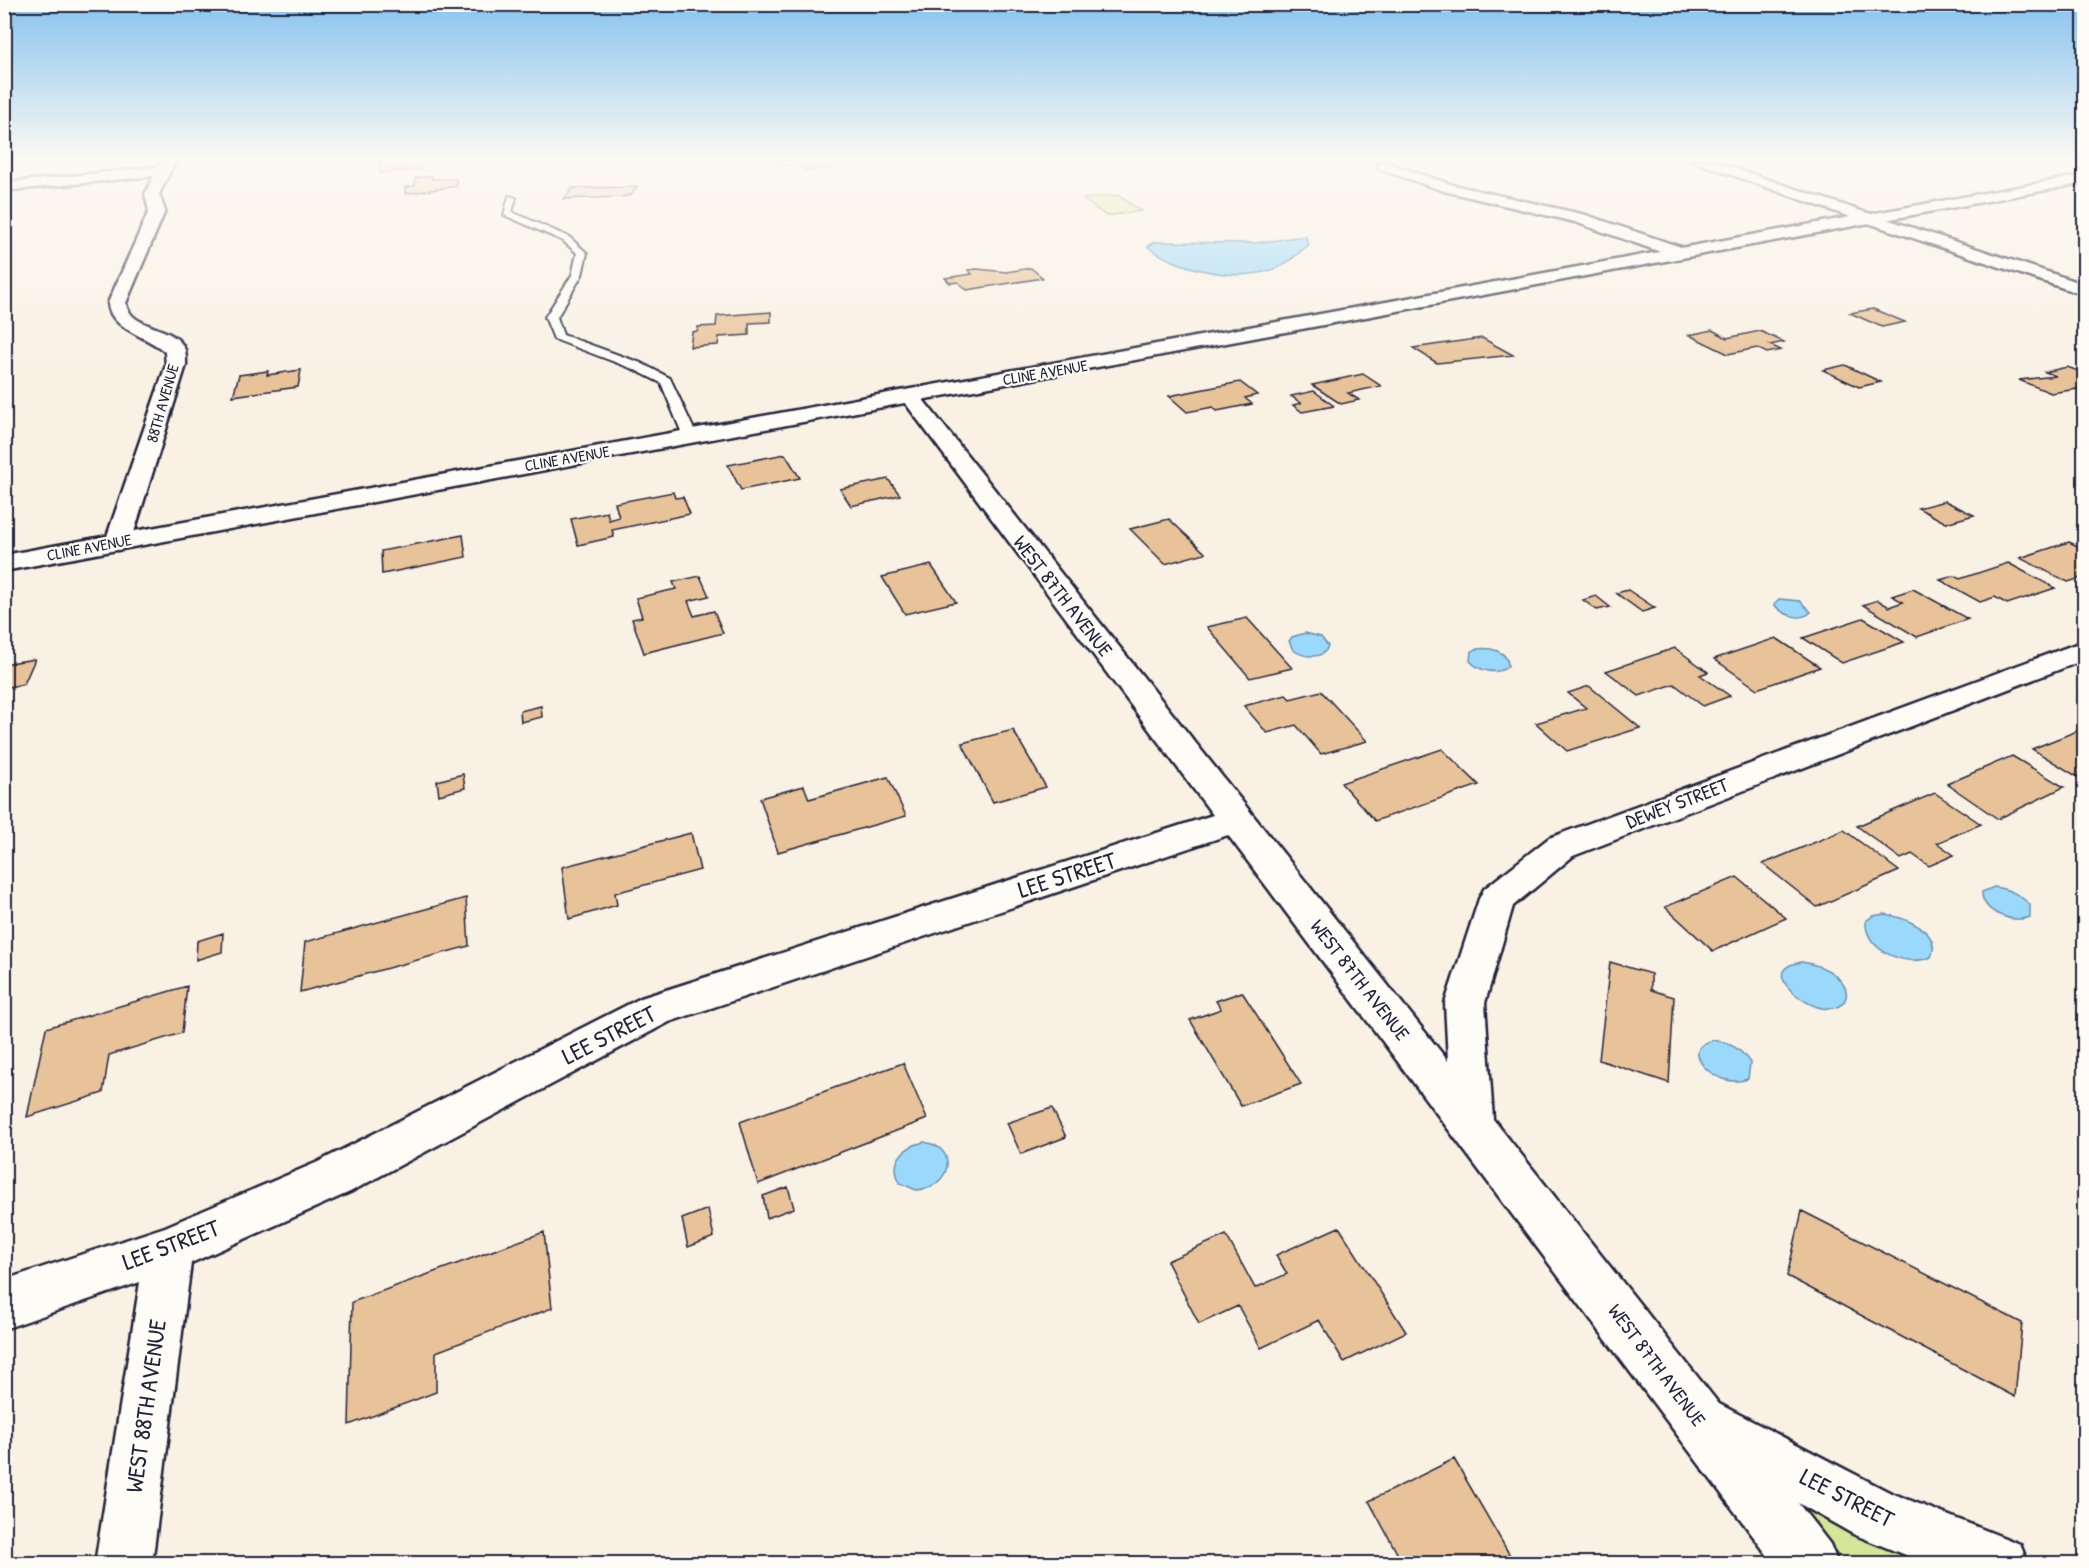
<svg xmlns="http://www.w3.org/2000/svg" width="2089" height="1568" font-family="'Patrick Hand',sans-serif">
  <rect width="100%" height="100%" fill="#f9f1e4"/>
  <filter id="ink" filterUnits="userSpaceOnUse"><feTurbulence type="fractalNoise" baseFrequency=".0167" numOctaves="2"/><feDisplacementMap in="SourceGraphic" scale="12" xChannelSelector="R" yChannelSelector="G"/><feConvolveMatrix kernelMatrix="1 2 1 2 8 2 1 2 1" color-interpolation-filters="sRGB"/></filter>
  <g filter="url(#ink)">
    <path fill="#d5e699" stroke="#7c846a" stroke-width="1.5" d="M 1117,195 L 1142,211 L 1106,216 L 1083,199 Z
      M 1808,1510 L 1818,1514 L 1924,1563 L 1844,1563 L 1804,1512 Z"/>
    <path fill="#9ad9fb" stroke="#6a90ae" stroke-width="1.5" d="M 1305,236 L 1309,245 C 1300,251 1292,260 1283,265 C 1247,285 1180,271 1148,247 L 1154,242 L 1256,243 Z
      M 1779,599 L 1800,601 L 1811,612 C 1801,622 1782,615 1774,604 Z
      M 1305,633 L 1321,637 L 1328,646 C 1323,661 1303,657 1293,650 L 1289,641 L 1292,637 Z
      M 1476,649 C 1489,647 1508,650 1508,666 C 1498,676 1479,671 1470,661 L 1471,652 Z
      M 1994,887 C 2009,889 2019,894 2030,905 L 2030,917 C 2014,924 1981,913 1982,892 Z
      M 1884,914 C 1903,917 1943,931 1931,957 C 1907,968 1864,951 1866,921 L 1873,916 Z
      M 1801,962 C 1815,964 1829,968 1839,979 C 1855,995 1843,1012 1822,1008 C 1800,1004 1758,969 1801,962 Z
      M 1714,1040 C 1731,1043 1741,1049 1750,1063 L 1748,1079 C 1715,1091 1675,1047 1714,1040 Z
      M 924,1142 C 961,1148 950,1189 916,1190 L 900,1183 C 889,1161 903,1147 924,1142 Z"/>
    <path fill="#e8c399" stroke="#22223b" stroke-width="1.5" d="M 380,160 L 405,160 L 405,164 L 419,162 L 420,169 L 379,173 Z
      M 776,161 L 788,160 L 832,161 L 824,162 L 831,168 L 806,171 L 802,167 L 808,166 L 805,163 L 781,166 Z
      M 432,176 L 432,179 L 456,179 L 457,186 L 405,194 L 405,187 L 415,186 L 415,178 Z
      M 637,187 L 631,195 L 621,197 L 564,199 L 573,188 Z
      M 1031,268 L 1043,278 L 967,290 L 958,282 L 950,283 L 945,278 L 972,274 L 968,270 L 977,269 L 1006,272 Z
      M 1873,309 L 1905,322 L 1882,327 L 1850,313 Z
      M 771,312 L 771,322 L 749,323 L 749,335 L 719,337 L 718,345 L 690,347 L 692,332 L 698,331 L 698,327 L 716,326 L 717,316 Z
      M 1712,330 L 1727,338 L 1760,331 L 1784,342 L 1770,345 L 1781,350 L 1767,353 L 1757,348 L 1728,354 L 1689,335 Z
      M 1482,338 L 1513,355 L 1437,363 L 1413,348 Z
      M 1845,365 L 1881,382 L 1859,387 L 1823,370 Z
      M 2067,367 L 2084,373 L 2084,388 L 2051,393 L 2019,380 L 2056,376 L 2045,372 Z
      M 301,370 L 298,387 L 233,396 L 239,375 L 268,371 L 267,375 Z
      M 1363,374 L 1381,386 L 1348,393 L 1359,400 L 1341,404 L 1312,385 Z
      M 1240,382 L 1257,395 L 1245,398 L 1252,404 L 1217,411 L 1213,407 L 1187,412 L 1169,396 Z
      M 1314,391 L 1334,406 L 1302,412 L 1293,405 L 1301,403 L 1291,396 Z
      M 785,454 L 800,478 L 741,490 L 728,465 Z
      M 888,479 L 900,495 L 851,506 L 840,489 Z
      M 673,492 L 675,498 L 683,497 L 690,514 L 612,530 L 614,537 L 578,545 L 571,519 L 607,512 L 609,520 L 619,517 L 615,503 Z
      M 1945,501 L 1974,515 L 1946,523 L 1918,508 Z
      M 1169,519 L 1205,553 L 1165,564 L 1130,529 Z
      M 463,535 L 466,557 L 382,574 L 381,551 Z
      M 2069,542 L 2084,549 L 2084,577 L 2068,582 L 2020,558 Z
      M 2008,563 L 2055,588 L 2007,604 L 1995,597 L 1980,602 L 1940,580 L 1954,576 L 1960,579 Z
      M 931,565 L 956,602 L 905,614 L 882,577 Z
      M 700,576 L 709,596 L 688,601 L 694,616 L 714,611 L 723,633 L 644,653 L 632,619 L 642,617 L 636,598 L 676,589 L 673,582 Z
      M 1913,589 L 1968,619 L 1917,637 L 1863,605 L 1878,600 L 1889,607 L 1903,602 L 1892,596 Z
      M 1628,590 L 1655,608 L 1642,612 L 1616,593 Z
      M 1596,596 L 1610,607 L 1597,610 L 1583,600 Z
      M 1247,618 L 1292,668 L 1250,678 L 1207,627 Z
      M 1863,618 L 1904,642 L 1842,663 L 1803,638 Z
      M 1776,638 L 1820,667 L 1757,689 L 1714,659 Z
      M 1675,648 L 1708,672 L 1700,675 L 1730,696 L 1703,706 L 1674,684 L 1639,696 L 1606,671 Z
      M 35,659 L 24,684 L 4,688 L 4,664 Z
      M 1589,686 L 1640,728 L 1567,751 L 1536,723 L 1586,708 L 1568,693 Z
      M 1321,691 L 1367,741 L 1321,754 L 1296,725 L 1267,733 L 1244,706 L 1286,695 L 1290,699 Z
      M 541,706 L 542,717 L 521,722 L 520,711 Z
      M 2084,728 L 2084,778 L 2081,779 L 2032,749 Z
      M 1013,730 L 1046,787 L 993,802 L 962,743 Z
      M 1442,749 L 1479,785 L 1375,821 L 1341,783 Z
      M 2012,756 L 2064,787 L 1998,819 L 1947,784 Z
      M 463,774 L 465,788 L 439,795 L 437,781 Z
      M 888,777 L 906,816 L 778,852 L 760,798 L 804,786 L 809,799 Z
      M 1935,793 L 1981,824 L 1937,843 L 1954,855 L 1929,866 L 1912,854 L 1901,859 L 1857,826 Z
      M 1844,830 L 1899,871 L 1817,907 L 1763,864 Z
      M 691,833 L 700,870 L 615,893 L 617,905 L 569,919 L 562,867 Z
      M 1737,877 L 1786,918 L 1713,951 L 1665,907 Z
      M 466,898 L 469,946 L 300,992 L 305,942 Z
      M 223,933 L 222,952 L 196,960 L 197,941 Z
      M 1610,962 L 1651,974 L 1651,990 L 1674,997 L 1669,1083 L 1599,1060 Z
      M 187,986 L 182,1033 L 109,1055 L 103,1093 L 27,1117 L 46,1028 Z
      M 1242,992 L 1301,1084 L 1241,1106 L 1190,1020 L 1221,1009 L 1216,1001 Z
      M 903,1063 L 927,1119 L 758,1184 L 740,1122 Z
      M 1052,1108 L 1066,1137 L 1021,1154 L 1007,1123 Z
      M 788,1187 L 794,1208 L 767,1218 L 763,1196 Z
      M 708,1209 L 714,1237 L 688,1247 L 682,1219 Z
      M 1802,1211 L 2022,1323 L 2015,1397 L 1787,1276 Z
      M 1339,1227 L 1406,1332 L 1344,1362 L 1319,1320 L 1261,1348 L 1238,1306 L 1199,1324 L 1167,1261 L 1226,1235 L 1255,1288 L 1287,1274 L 1276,1255 Z
      M 544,1232 L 552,1308 L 436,1352 L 436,1392 L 349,1425 L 352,1302 Z
      M 1454,1459 L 1515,1564 L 1403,1564 L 1369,1501 Z"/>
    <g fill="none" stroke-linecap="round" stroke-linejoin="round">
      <defs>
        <path id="lane" d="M 509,196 L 516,198 L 512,212 L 569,237 L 587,253 L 582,275 L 557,317 L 563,335 L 641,363 L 670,378 L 697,436 L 695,439 L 690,440 L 683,436 L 661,383 L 633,369 L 554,339 L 545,317 L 572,275 L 577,253 L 563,241 L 504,215 Z"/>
        <path id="street" d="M 162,160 L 176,160 L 159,194 L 165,211 L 126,303 C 130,331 176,324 185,350 C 186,354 186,361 186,365 L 131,542 L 127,547 L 118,550 L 109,547 L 105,542 L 166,365 L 165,352 C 147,335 110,330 108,303 L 149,211 L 145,194 L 154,176 L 4,191 L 4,183 L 158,167 Z
          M 1384,162 L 1453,185 L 1586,215 L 1684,248 L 1686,252 L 1678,257 L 1672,256 L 1575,222 L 1444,191 L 1379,169 L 1379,163 Z
          M 1868,213 L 2084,284 L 2084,295 L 1862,221 L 1860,218 L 1862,215 Z
          M 910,390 L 917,392 L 1448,1061 L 1445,1003 L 1479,899 L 1484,889 L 1549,838 L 2084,641 L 2084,660 L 1573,856 L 1513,906 L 1485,1003 L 1493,1119 L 1719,1404 L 1889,1492 L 2020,1544 L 2028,1564 L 1927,1564 L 1853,1534 L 1798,1503 L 1830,1544 L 1838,1564 L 1774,1564 L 1228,835 L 669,1022 L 350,1192 L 191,1263 L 152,1564 L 95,1564 L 140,1282 L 4,1329 L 4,1280 L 165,1227 L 318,1162 L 641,998 L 1213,815 L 903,400 L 899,396 L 903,392 Z"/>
        <path id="secondary" d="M 1690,160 L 1710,160 L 1870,214 L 2084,175 L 2084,183 L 4,571 L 4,555 L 1850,217 Z"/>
      </defs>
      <use href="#lane" stroke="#22223b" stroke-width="4"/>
      <use href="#street" stroke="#22223b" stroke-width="5"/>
      <use href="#secondary" stroke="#22223b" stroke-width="5"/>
      <use href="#lane" fill="#fdfcf7" fill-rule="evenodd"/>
      <use href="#street" fill="#fdfcf7" fill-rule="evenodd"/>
      <use href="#secondary" fill="#fdfcf7" fill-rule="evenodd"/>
    </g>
  </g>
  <linearGradient id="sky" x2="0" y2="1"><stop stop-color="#89c3f0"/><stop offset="0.42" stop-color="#fcf9f3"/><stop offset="1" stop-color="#fcf9f3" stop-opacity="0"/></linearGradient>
  <rect width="2089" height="379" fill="url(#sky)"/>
  <g text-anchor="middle" stroke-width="4.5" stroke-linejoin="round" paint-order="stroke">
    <g font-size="16" fill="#22223b" stroke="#fdfcf7">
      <text transform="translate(1045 372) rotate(-10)" y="6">CLINE AVENUE</text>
      <text transform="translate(162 403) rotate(-74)" y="6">88TH AVENUE</text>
      <text transform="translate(567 458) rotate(-10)" y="6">CLINE AVENUE</text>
      <text transform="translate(89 547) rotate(-11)" y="6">CLINE AVENUE</text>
    </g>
    <g font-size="20" fill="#22223b" stroke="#fdfcf7">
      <text transform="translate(1063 596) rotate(52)" y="7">WEST 87TH AVENUE</text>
      <text transform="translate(1677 803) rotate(-21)" y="7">DEWEY STREET</text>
      <text transform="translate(1360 980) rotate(52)" y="7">WEST 87TH AVENUE</text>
      <text transform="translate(1657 1365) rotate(53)" y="7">WEST 87TH AVENUE</text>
    </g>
    <g font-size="24" fill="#22223b" stroke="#fdfcf7">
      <text transform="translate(1067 875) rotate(-18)" y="8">LEE STREET</text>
      <text transform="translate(609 1035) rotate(-27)" y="8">LEE STREET</text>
      <text transform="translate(171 1245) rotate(-21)" y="8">LEE STREET</text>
      <text transform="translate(146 1406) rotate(-82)" y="8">WEST 88TH AVENUE</text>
      <text transform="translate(1847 1498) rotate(27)" y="8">LEE STREET</text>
    </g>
  </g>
  <rect width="2089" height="1568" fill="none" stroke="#fdfcf7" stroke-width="24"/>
  <rect x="12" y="12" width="2065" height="1544" fill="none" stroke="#22223b" stroke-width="2" filter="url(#ink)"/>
</svg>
